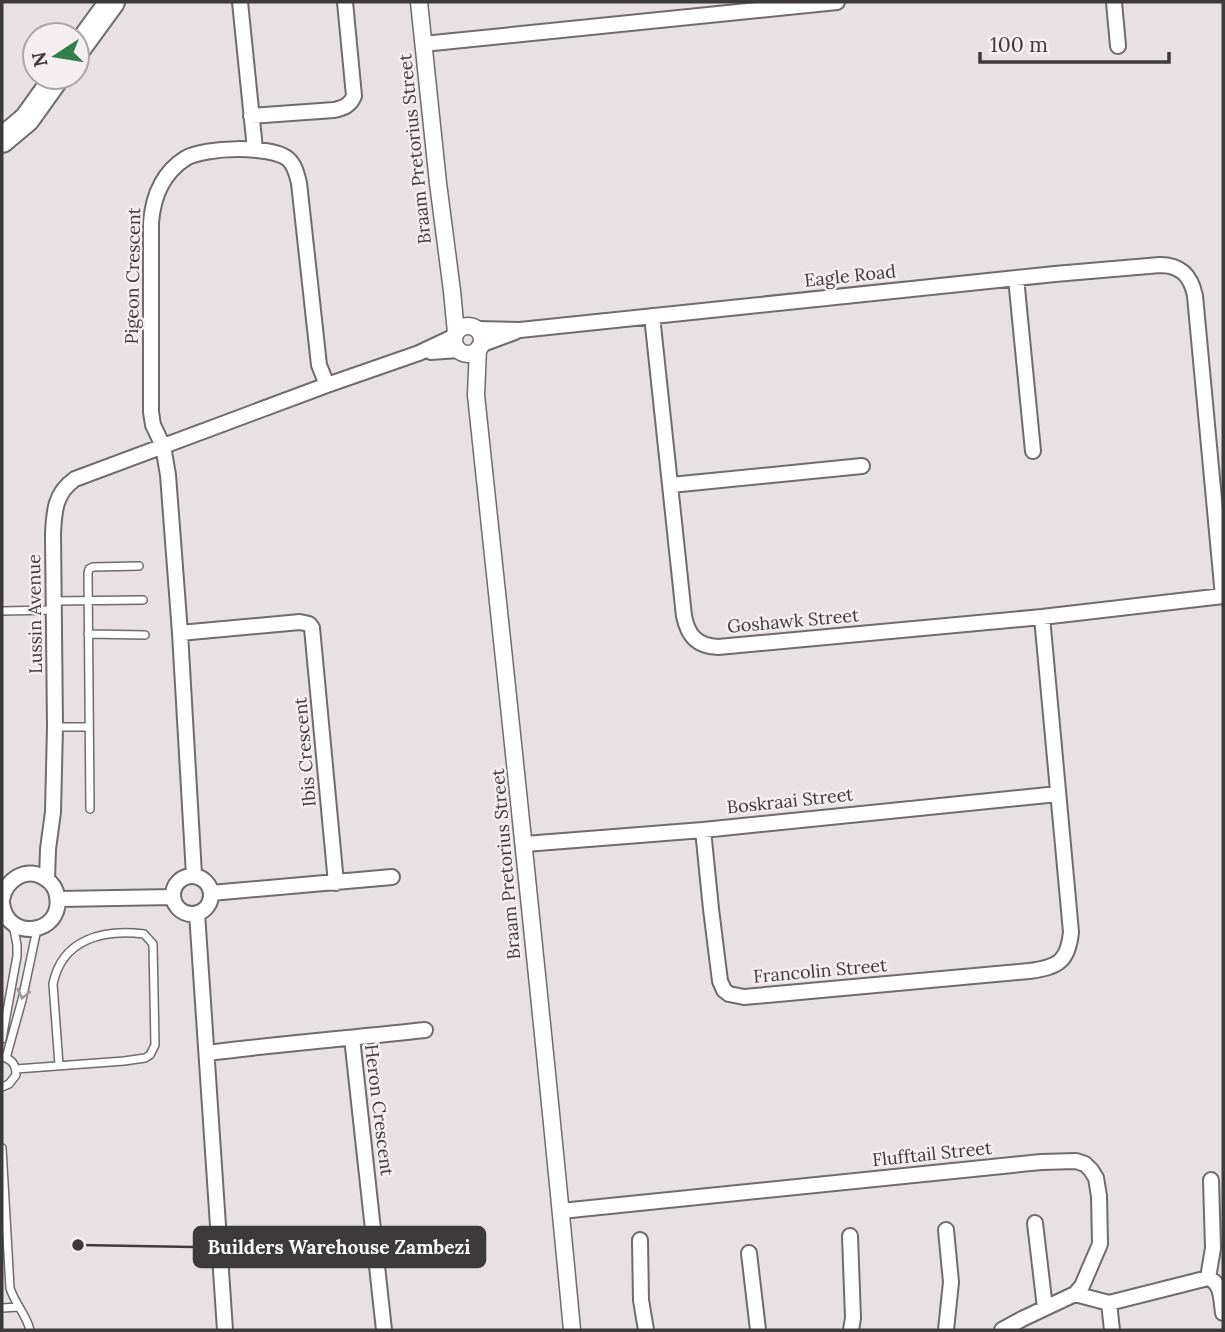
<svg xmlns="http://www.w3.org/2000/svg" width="1225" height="1332" font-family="Lora,serif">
  <rect width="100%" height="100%" fill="#e8e1e4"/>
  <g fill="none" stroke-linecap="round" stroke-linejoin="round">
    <defs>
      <path id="service" d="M 54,601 L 143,600
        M 2,611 L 54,610
        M 88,634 L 145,635
        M 55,727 L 89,727
        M 90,809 L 88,573 L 89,569 L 93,567 L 139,566
        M 2,1039 L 17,956 L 17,945 L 13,924
        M 6,1058 L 22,1000 L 37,929
        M 16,1069 L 124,1061 L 145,1058 L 150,1055 L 155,1045 L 153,944 L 144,934 C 103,929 62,939 53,984 L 59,1065
        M 2,1087 L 9,1084 L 16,1075 C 16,1065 12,1059 2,1057
        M 2,1148 L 10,1288 C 15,1304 26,1314 30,1330
        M 2,1308 L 18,1307"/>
      <path id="minor" d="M 240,2 L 255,149
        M 1114,2 L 1118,46
        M 423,44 L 837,2
        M 251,116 L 334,110 C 343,108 350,106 354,96 L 345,2
        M 1016,278 L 1033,451
        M 652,316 L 684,616 C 688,636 697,646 718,647 L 1042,617 L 1223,596
        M 476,329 L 520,330 L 1055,274 L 1160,265 C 1181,265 1191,276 1195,296 L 1223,596
        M 480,345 L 515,332
        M 431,352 L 458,350
        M 671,485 L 862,466
        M 180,633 L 300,622 L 309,624 L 312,628 L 336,883
        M 703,830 L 711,909 L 720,981 L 724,990 L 729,994 L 744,997 L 1029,971 C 1058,967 1068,962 1071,932 L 1042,617
        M 525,844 L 703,830 L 1058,794
        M 194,875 L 180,633 L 168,475 L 163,446 L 153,425 L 151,412 L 151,223 C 153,196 162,173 186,158 C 205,147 270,145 288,159 C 295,165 297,175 299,183 L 319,365 L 327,385
        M173 895a19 19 0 1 1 38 0a19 19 0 1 1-38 0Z
        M 47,880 L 48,849 L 53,812 L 55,727 L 53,534 C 54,511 55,493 75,479 L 327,385 L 419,353 L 455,336
        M 211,893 L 392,877
        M 58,899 L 173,897
        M 2,900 C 5,880 27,865 46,879 C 52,883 56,889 57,896 C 64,934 7,943 2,903
        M 197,913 L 225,1330
        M 352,1038 L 384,1330
        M 207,1053 C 279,1044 352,1038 425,1030
        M 561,1211 L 1041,1162 L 1076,1161 L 1085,1164 L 1091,1170 L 1096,1178 L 1099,1196 L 1100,1244 L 1082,1286 L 1075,1294 L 1022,1319 L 1002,1330
        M 1035,1223 L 1045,1308
        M 946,1230 L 951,1282 L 946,1330
        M 850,1236 L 853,1318 L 851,1330
        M 640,1240 L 641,1300 L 646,1330
        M 749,1253 L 758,1330
        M 1208,1278 L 1213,1248 L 1211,1180
        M 1075,1294 L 1109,1303 L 1208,1278 C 1222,1283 1221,1299 1223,1313
        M 1109,1303 L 1112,1330"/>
      <path id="tertiary" d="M 419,2 L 438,183 L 452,291 L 456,333
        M454 340a14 14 0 1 1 28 0a14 14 0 1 1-28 0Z
        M 478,349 L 476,395 C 509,707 543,1018 572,1330"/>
      <path id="motorway" d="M 77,50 L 112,2
        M 2,140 L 27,119 L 57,77"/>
    </defs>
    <use href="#service" stroke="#716b6e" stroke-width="10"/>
    <use href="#minor" stroke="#716b6e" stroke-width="18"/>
    <use href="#tertiary" stroke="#716b6e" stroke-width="19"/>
    <use href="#motorway" stroke="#716b6e" stroke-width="28"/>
    <use href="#service" stroke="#fff" stroke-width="7"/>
    <use href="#minor" stroke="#fff" stroke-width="14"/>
    <use href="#tertiary" stroke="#fff" stroke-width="16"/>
    <use href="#motorway" stroke="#fff" stroke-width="24"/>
  </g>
  <defs><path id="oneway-chevron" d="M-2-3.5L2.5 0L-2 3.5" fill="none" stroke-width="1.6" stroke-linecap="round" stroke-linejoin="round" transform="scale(1.75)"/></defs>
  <use stroke="#9e9c9d" href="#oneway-chevron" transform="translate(23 994) rotate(103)"/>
  <g text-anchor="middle" stroke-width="5" stroke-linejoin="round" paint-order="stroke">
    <g font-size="18" fill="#3d3a3b" stroke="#f5eef1">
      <text transform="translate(415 149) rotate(-96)" y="6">Braam Pretorius Street</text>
      <text transform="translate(133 276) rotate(-89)" y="6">Pigeon Crescent</text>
      <text transform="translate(850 276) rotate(-6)" y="6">Eagle Road</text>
      <text transform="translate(35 614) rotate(-91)" y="6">Lussin Avenue</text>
      <text transform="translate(793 621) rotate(-5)" y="6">Goshawk Street</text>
      <text transform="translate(305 752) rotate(-95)" y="6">Ibis Crescent</text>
      <text transform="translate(790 801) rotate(-6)" y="6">Boskraai Street</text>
      <text transform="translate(506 864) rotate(-95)" y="6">Braam Pretorius Street</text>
      <text transform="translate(820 971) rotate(-5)" y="6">Francolin Street</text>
      <text transform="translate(379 1110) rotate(83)" y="6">Heron Crescent</text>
      <text transform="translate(932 1154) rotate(-6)" y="6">Flufftail Street</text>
    </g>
  </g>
  <path fill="none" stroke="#3d3a3b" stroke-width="2.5" d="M78 1245L194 1247"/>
  <circle fill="#3d3a3b" stroke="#f5eef1" stroke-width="2.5" cx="78" cy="1245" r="7"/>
  <rect fill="#3d3a3b" stroke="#3d3a3b" stroke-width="2.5" x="194" y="1227" width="291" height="40" rx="7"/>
  <g font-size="19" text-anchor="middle" font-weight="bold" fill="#fff">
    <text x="339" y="1254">Builders Warehouse Zambezi</text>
  </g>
  <rect width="1225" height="1332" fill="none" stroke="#3d3a3b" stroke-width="7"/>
  <g transform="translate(56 56) rotate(258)"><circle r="33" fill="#f5eef1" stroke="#aba6a8" stroke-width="2"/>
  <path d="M0-5L12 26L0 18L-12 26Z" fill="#337e4d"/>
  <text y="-10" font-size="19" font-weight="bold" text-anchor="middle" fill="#3d3a3b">N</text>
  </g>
  <path d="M980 52v10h189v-10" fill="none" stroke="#3d3a3b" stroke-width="3.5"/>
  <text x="990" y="52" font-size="21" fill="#3d3a3b" stroke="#f5eef1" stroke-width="5" paint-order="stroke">100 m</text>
</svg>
